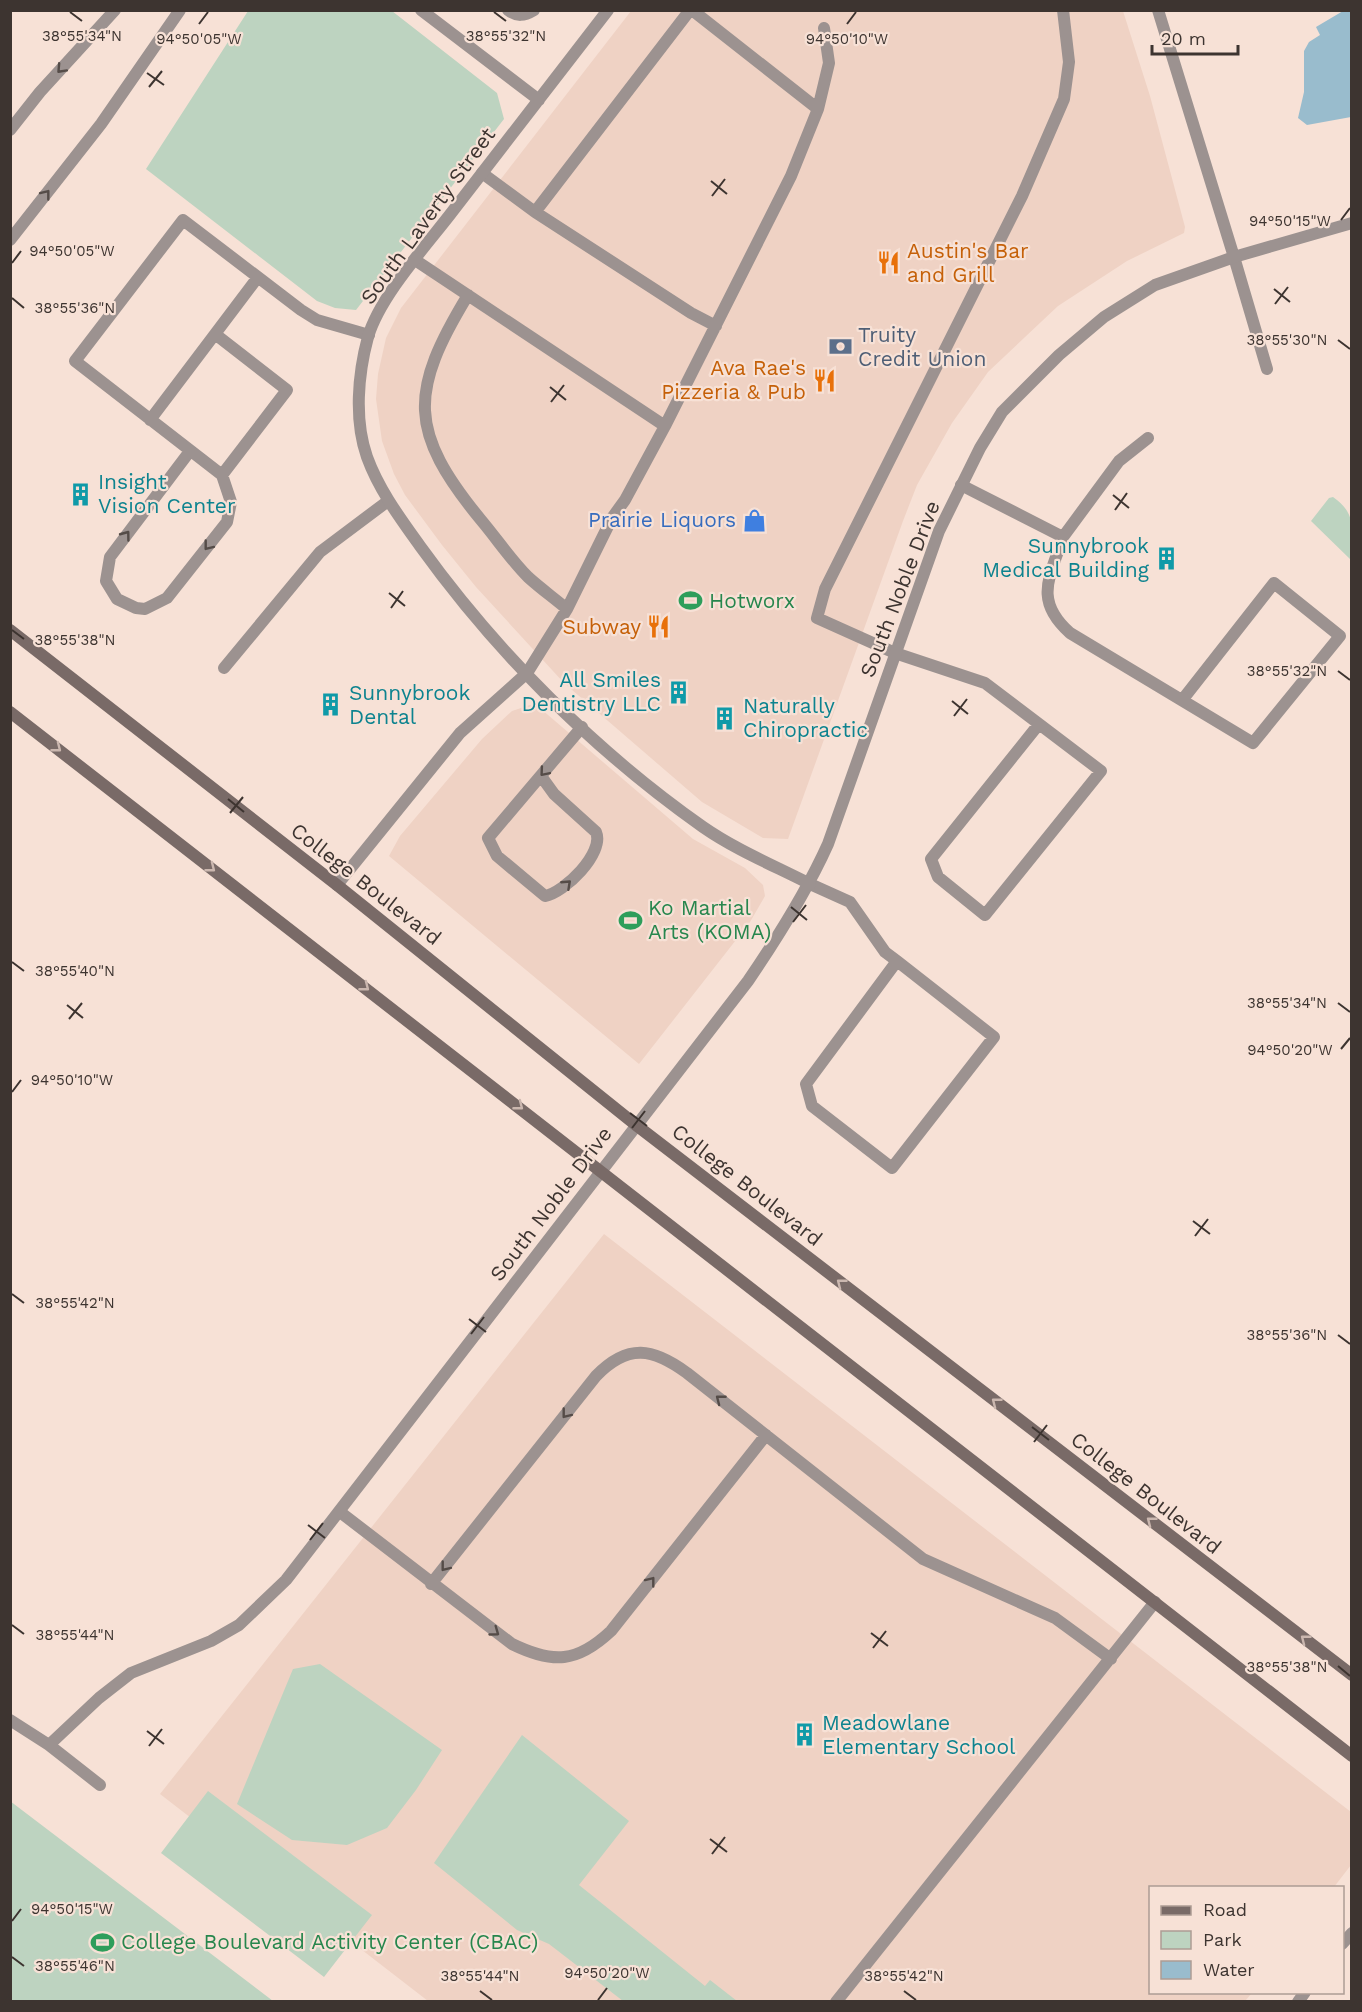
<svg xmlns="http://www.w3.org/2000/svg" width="1362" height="2012" font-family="'Work Sans',sans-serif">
  <rect width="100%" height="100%" fill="#f7e1d6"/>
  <path fill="#efd2c4" d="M 631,11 L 1123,11 L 1150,96 L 1185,227 L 1184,233 L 1127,261 L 1058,306 L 988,372 L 952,423 L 917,485 L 903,521 L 788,839 L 763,838 L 702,802 L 564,683 L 476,587 L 442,545 L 405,495 L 394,474 L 382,441 L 376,399 L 378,374 L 386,338 L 401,308 Z
    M 530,705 L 541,709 L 693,839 L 745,868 L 763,885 L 765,896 L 750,922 L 639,1064 L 389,856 L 400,836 L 482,739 L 512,711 Z
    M 604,1234 L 1351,1812 L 1351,1865 L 1334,1887 L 1150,1888 L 1150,1992 L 1252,1993 L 1245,2001 L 428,2001 L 160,1794 Z"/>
  <path fill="#bdd3c0" d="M 248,11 L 392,11 L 497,93 L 504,119 L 356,310 L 335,308 L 317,301 L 146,169 Z
    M 1333,497 C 1358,514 1352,532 1351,560 L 1311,521 L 1329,498 Z
    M 320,1664 L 442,1750 L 416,1790 L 387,1828 L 347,1845 L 292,1840 L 237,1804 L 293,1669 Z
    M 522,1735 L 629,1821 L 579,1885 L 705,1986 L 710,1980 L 737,2001 L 623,2001 L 549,1944 L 517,1930 L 434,1863 Z
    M 208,1791 L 372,1915 L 324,1977 L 161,1853 Z
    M 10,1801 L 273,2001 L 11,2001 Z"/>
  <path fill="#99bccd" d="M 1343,11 L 1351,11 L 1351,117 L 1307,125 L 1298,118 L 1304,92 L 1304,51 L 1309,42 L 1320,35 L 1316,27 Z"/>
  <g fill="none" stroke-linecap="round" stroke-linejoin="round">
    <path stroke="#9c9290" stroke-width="12" d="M 508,10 C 517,17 524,16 534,10
      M 818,109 L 829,63 L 824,28
      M 482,173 L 535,212 L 691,313 L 716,326
      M 535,212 L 690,10
      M 1234,257 L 1267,369
      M 415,260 L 665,426
      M 258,277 L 215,334 L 287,390 L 222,475 L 75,361 L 183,220 L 301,310 L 317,320 L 369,335
      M 468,295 C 409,392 408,431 481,520 C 497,539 511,560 528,577 C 540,588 554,598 567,609
      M 150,420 L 215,334
      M 190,451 L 110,557 L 106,581 L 117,599 L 136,608 L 145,609 L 167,598 L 227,522 L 231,502 L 222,475
      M 961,485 L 1063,537 C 1050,577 1033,600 1070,633 L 1253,743 L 1340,636 L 1274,583 L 1183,699
      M 1063,537 L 1119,461 L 1148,438
      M 224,668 L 320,552 L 388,501
      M 527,673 L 567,609 L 612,518 L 625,500 L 665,426 L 791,176 L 818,109 L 692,10
      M 1039,724 L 931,859 L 938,877 L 985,915 L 1101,771 L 985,683 L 895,653 L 817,618 L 825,589 L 1022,196 L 1064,99 L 1069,62 L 1063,10
      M 541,776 L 554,794 L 596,832 C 605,853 564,893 545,896 L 497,856 L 488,838 L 582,727
      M 810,884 L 850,902 L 885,952 L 897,961 L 994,1037 L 892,1168 L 812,1106 L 806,1084 L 897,961
      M 340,1512 L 512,1644 C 553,1664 577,1663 611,1631 L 766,1435
      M 431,1584 L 596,1376 C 628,1343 653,1348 687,1373 L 923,1559 L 1055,1618 L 1111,1659
      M 836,2002 L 1155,1602"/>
    <path stroke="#9c9290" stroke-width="12" d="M 421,10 L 539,100
      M 608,10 C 556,78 504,145 452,212 C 426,246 380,296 368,337 C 358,374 354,420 367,457 C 379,490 400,518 420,546 C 497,653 595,751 703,827 C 736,850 775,866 810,884
      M 1158,10 L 1234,257
      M 337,885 L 460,733 L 527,673
      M 10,1720 L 49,1745 L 100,1785
      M 49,1745 L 99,1698 L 131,1673 L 211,1641 L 239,1625 L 286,1580 L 748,981 C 778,937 806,893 828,844 L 939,531 L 980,448 L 1002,412 L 1059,355 L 1104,317 L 1155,285 L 1234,257 L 1352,223
      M 1342,1944 L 1352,1933
      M 1298,2002 L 1305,1992"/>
    <path stroke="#9c9290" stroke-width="12" d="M 10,130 L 40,92 L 115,10
      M 10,240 L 101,124 L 180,10"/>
    <path stroke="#796a67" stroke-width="12" d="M 10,630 L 337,885 L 636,1125 L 1352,1675
      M 10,712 L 1352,1756"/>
  </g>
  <defs><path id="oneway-chevron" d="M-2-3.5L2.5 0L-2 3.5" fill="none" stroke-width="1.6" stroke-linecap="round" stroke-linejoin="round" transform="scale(1.5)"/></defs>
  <g stroke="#554c48">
    <use href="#oneway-chevron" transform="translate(61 69) rotate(133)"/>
    <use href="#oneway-chevron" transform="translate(46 194) rotate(-52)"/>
    <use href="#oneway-chevron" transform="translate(126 535) rotate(-53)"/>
    <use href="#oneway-chevron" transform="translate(208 546) rotate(128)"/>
    <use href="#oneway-chevron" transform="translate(544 772) rotate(130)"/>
    <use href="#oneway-chevron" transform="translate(567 884) rotate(-43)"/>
    <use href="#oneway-chevron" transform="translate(720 1399) rotate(-142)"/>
    <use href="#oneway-chevron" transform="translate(566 1414) rotate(128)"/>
    <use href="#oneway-chevron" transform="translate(445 1567) rotate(128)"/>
    <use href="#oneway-chevron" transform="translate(651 1581) rotate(-52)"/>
    <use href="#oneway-chevron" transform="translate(495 1632) rotate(36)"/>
  </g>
  <g stroke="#cbb7af">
    <use href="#oneway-chevron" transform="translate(57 748) rotate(38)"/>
    <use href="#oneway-chevron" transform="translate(211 868) rotate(38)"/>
    <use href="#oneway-chevron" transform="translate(365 987) rotate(38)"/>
    <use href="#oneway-chevron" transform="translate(519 1106) rotate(38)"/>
    <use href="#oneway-chevron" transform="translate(841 1283) rotate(-142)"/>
    <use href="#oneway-chevron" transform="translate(996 1402) rotate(-142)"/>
    <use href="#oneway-chevron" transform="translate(1151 1521) rotate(-142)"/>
    <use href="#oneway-chevron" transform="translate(1305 1639) rotate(-142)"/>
  </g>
  <path fill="none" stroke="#3d3430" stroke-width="2" d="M 70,12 L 82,21M 494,12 L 506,21M 199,24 L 208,12M 847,24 L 856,12M 147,73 L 164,85M 149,87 L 162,71M 711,181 L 727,194M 712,196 L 725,179M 1341,220 L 1350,208M 12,263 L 21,251M 1274,289 L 1290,302M 12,298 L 24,308M 1275,304 L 1288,287M 1338,340 L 1350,349M 550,387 L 566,400M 551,402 L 564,385M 1113,495 L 1129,508M 1115,510 L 1127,493M 389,593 L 405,606M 391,608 L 403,591M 12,630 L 24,639M 1338,671 L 1350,680M 952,701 L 968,714M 954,716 L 967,699M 228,799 L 244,812M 230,813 L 243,797M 791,907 L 807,920M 793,922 L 806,905M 12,962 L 24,971M 1338,1003 L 1350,1012M 67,1005 L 83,1018M 69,1019 L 82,1003M 1341,1049 L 1350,1038M 12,1092 L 21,1080M 630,1113 L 647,1126M 632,1128 L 645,1111M 1193,1221 L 1210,1234M 1195,1236 L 1208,1219M 12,1294 L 24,1303M 469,1319 L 486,1332M 471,1334 L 484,1317M 1338,1335 L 1350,1344M 1032,1427 L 1049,1440M 1034,1442 L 1047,1425M 308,1525 L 325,1538M 310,1540 L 323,1523M 12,1625 L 24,1634M 871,1633 L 888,1646M 873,1648 L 886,1631M 1338,1666 L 1350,1676M 147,1731 L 164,1744M 149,1746 L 162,1729M 710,1839 L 727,1852M 712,1854 L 725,1837M 12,1921 L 21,1909M 12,1957 L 24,1966M 480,1991 L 492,2000M 904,1991 L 916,2000M 598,2000 L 607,1988"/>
  <defs>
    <symbol id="restaurant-bare" viewBox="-9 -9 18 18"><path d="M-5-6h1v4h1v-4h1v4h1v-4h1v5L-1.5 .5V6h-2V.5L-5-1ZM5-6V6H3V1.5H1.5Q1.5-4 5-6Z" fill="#e8710a" stroke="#f7e1d6" stroke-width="2.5" paint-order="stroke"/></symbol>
    <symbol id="bank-bare" viewBox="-9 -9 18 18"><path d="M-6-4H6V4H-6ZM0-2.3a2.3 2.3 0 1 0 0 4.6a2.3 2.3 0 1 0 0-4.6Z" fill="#5c6f8a" stroke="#f7e1d6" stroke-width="2.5" paint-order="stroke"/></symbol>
    <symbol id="building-bare" viewBox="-9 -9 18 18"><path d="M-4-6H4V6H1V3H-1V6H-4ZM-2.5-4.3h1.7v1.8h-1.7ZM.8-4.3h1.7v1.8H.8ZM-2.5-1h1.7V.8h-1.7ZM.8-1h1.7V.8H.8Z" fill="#0f9aa8" stroke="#f7e1d6" stroke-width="2.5" paint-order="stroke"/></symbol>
    <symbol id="shop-bare" viewBox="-9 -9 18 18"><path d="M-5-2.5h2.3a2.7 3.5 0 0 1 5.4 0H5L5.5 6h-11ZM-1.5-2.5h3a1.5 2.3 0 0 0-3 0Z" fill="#3f7fe0" stroke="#f7e1d6" stroke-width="2.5" paint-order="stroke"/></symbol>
    <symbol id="stadium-bare" viewBox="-9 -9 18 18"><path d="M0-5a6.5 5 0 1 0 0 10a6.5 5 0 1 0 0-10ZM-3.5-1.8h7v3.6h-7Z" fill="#2e9e5b" stroke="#f7e1d6" stroke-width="2.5" paint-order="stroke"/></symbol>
  </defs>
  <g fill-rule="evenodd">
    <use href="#restaurant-bare" x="872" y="246" width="33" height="33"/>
    <use href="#bank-bare" x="824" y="330" width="33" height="33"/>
    <use href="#restaurant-bare" x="808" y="364" width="33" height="33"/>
    <use href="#building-bare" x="64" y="478" width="33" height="33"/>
    <use href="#shop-bare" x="738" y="504" width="33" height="33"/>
    <use href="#building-bare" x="1150" y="542" width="33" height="33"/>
    <use href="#stadium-bare" x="674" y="584" width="33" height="33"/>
    <use href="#restaurant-bare" x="642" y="610" width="33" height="33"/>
    <use href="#building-bare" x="662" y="676" width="33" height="33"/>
    <use href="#building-bare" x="314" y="688" width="33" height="33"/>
    <use href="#building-bare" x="708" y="702" width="33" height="33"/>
    <use href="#stadium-bare" x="614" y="904" width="33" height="33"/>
    <use href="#building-bare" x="788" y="1718" width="33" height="33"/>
    <use href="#stadium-bare" x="86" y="1926" width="33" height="33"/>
  </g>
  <g text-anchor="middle" stroke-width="4.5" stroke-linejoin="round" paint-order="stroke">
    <g font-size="21" fill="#3d3430" stroke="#f7e1d6">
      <text transform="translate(428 216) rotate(-54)" y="7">South Laverty Street</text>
      <text transform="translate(900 589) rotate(-69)" y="7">South Noble Drive</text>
      <text transform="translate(366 884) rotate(38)" y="7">College Boulevard</text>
      <text transform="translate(747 1185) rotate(38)" y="7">College Boulevard</text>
      <text transform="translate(551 1204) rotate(-53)" y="7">South Noble Drive</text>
      <text transform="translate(1146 1493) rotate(38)" y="7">College Boulevard</text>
    </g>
    <g font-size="21" fill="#c56008" stroke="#f7e1d6" text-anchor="end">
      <text x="907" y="258" text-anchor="start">Austin's Bar<tspan x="907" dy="24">and Grill</tspan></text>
      <text x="806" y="375">Ava Rae's<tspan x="806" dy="24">Pizzeria &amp; Pub</tspan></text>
      <text x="641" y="634">Subway</text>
    </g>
    <g font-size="21" fill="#4e5e75" stroke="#f7e1d6" text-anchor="start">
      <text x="858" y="342">Truity<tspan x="858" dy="24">Credit Union</tspan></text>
    </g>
    <g font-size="21" fill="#0d838f" stroke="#f7e1d6" text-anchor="start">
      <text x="98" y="489">Insight<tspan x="98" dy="24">Vision Center</tspan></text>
      <text x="1149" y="553" text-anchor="end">Sunnybrook<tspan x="1149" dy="24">Medical Building</tspan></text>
      <text x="661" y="687" text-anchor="end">All Smiles<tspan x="661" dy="24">Dentistry LLC</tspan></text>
      <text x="349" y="700">Sunnybrook<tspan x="349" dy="24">Dental</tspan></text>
      <text x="743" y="713">Naturally<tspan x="743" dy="24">Chiropractic</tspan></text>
      <text x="822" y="1730">Meadowlane<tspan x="822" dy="24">Elementary School</tspan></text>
    </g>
    <g font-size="21" fill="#366cbe" stroke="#f7e1d6" text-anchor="end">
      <text x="736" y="527">Prairie Liquors</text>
    </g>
    <g font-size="21" fill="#27864d" stroke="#f7e1d6" text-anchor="start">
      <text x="709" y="608">Hotworx</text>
      <text x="648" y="915">Ko Martial<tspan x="648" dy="24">Arts (KOMA)</tspan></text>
      <text x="121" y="1949">College Boulevard Activity Center (CBAC)</text>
    </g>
  </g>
  <g font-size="15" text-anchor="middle" fill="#3d3430" stroke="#f7e1d6" stroke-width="4.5" stroke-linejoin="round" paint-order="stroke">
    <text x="82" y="41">38°55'34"N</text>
    <text x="506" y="41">38°55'32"N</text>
    <text x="199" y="44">94°50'05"W</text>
    <text x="847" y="44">94°50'10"W</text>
    <text x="1290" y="226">94°50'15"W</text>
    <text x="72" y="256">94°50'05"W</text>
    <text x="75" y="313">38°55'36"N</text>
    <text x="1287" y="345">38°55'30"N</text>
    <text x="75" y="645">38°55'38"N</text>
    <text x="1287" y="676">38°55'32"N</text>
    <text x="75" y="976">38°55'40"N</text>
    <text x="1287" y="1008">38°55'34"N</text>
    <text x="1290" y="1055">94°50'20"W</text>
    <text x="72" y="1085">94°50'10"W</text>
    <text x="75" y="1308">38°55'42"N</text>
    <text x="1287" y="1340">38°55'36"N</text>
    <text x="75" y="1640">38°55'44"N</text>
    <text x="1287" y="1672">38°55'38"N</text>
    <text x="72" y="1914">94°50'15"W</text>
    <text x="75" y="1971">38°55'46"N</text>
    <text x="607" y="1978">94°50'20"W</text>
    <text x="480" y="1981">38°55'44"N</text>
    <text x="904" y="1981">38°55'42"N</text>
  </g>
  <rect width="1362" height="2012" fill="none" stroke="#3d3430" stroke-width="24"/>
  <rect x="1149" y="1886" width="195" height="108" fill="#f7e1d6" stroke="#ad9c94" stroke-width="1.5"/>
  <rect x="1161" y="1906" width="30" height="9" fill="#796a67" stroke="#ad9c94" stroke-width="1.5"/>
  <text x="1203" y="1916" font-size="18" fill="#3d3430">Road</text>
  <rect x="1161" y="1931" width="30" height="18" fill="#bdd3c0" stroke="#ad9c94" stroke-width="1.5"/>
  <text x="1203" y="1946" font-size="18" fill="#3d3430">Park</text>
  <rect x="1161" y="1961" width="30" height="18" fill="#99bccd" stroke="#ad9c94" stroke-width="1.5"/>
  <text x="1203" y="1976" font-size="18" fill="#3d3430">Water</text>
  <path d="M1152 45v9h86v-9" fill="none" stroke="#3d3430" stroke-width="3"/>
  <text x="1161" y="45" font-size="18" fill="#3d3430" stroke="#f7e1d6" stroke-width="4.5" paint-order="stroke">20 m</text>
</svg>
